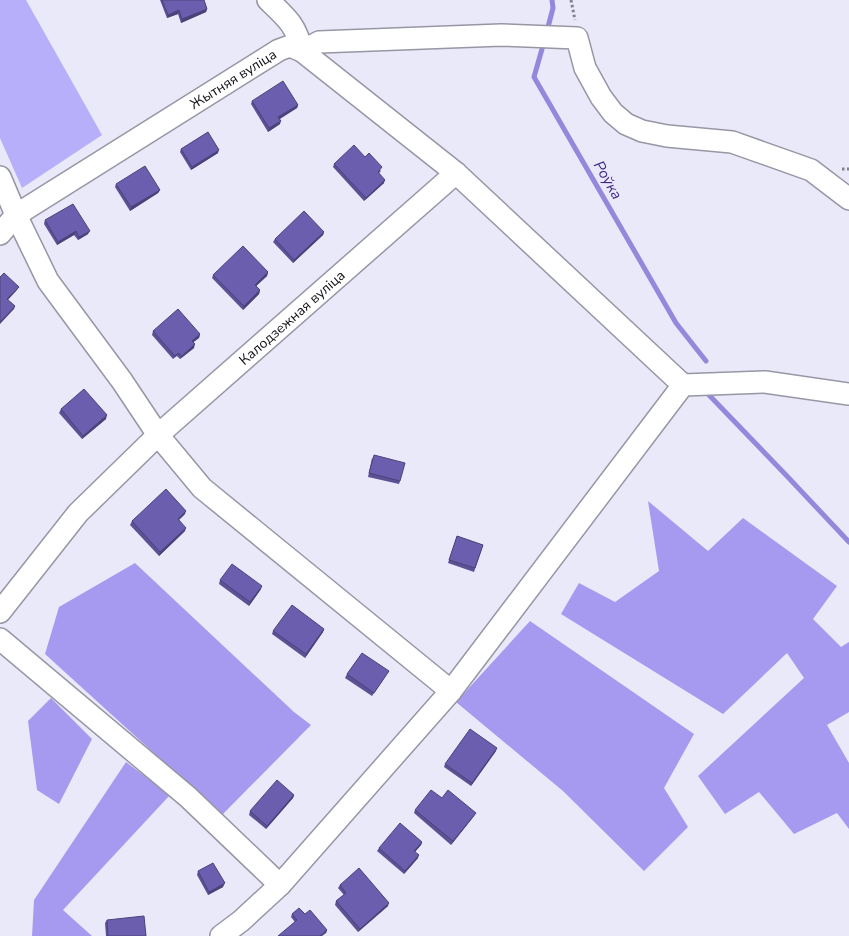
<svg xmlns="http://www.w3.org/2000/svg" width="849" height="936" font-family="'Nunito Sans',sans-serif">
  <rect width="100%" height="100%" fill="#eae9f9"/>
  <path fill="#b8affb" d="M 0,0 L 26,0 L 102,135 L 22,188 L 0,138 Z"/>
  <path fill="#a59af0" d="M 648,501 L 708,551 L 743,518 L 837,586 L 813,619 L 841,647 L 849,642 L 849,712 L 827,725 L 849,763 L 849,829 L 837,813 L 794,834 L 759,792 L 725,814 L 698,776 L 804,678 L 787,653 L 723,714 L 561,614 L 579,583 L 615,602 L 659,571 Z
    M 135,563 L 294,712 L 311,725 L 222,815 L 45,654 L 59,607 Z
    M 530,621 L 694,734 L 664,788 L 688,827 L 644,871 L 563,791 L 456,702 Z
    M 51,698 L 92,739 L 59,804 L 37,790 L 28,721 Z
    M 126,762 L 170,795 L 63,910 L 92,936 L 32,936 L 34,900 Z"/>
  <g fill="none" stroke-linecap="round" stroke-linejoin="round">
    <path stroke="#9488dc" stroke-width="5" d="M 547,31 L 553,8 L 552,0
      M 544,42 L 534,77 L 676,323 L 706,361
      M 708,394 L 785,474 L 849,542"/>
    <defs>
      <g id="minor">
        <path d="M 456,173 L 683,385 L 765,382 L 849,394"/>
        <path d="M 0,177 L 16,215 L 48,281 L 122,381 L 158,435 L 202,488 L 451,691"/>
        <path id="s1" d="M 0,234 L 16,215 L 279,50 L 290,46 L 302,51 L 319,42 L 501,35 L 577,38 L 585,68 L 601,97 L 613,113 L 626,124 L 642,131 L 667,136 L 732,142 L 811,170 L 849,199"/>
        <path id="s2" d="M 0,612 L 78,513 L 158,435 L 456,173 L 302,51 C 296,25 287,18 268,0"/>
        <path d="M 0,639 L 188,797 L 280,885"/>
        <path d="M 221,936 L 241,921 L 280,885 L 451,691 L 683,385"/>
      </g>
    </defs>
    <use href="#minor" stroke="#9796a5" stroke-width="24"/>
    <path stroke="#83828d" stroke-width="3" stroke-dasharray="2.5 2.5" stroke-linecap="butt" d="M 571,0 L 575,20
      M 842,169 L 849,169"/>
    <use href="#minor" stroke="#fff" stroke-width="21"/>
  </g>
  <path fill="#5d5196" d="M 160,0 L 204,0 L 207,9 L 206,12 L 181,23 L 178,14 L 167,18 Z
    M 252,101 L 298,105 L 297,108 L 280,119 L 280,124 L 268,132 L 251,104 Z
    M 181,149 L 218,153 L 191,170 L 180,152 Z
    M 365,157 L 381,171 L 379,173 L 384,183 L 364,201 L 333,167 L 334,164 Z
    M 116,184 L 160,190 L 158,193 L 130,211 L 115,187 Z
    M 45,220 L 88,234 L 78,240 L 74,235 L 57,245 L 44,224 Z
    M 324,232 L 323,235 L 293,263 L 273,242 L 275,239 Z
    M 268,272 L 267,276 L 256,286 L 260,290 L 259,294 L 243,310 L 212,278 L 213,275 Z
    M 153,331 L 200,334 L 199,338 L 193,342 L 194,348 L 180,359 L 177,356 L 173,359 L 152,335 Z
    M 61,409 L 106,419 L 82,439 L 59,413 Z
    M 372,458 L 400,481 L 399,484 L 368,477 Z
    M 185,514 L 179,520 L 185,531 L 159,556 L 130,525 L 132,521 Z
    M 457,536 L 483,545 L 474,572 L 448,563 Z
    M 220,580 L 261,589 L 249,606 L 219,584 Z
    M 324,629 L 323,632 L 305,658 L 272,634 L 273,631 Z
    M 389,671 L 387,674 L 372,696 L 345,678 L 347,674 Z
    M 496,751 L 471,786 L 444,767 L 445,764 Z
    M 294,795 L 293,798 L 266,829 L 249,815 L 250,811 Z
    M 442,798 L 474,816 L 451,845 L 414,813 L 415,810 Z
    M 422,842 L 421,845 L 415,852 L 418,858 L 404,874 L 377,851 L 379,848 Z
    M 198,871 L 223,887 L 208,895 L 197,875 Z
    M 340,885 L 388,906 L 358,932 L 335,905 L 336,901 L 344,895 L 338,888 Z
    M 292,914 L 327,930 L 326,933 L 295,922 L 291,917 Z
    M 107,920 L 146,936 L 106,936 L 105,923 Z"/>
  <path fill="#4c427a" d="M 207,9 L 206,12 L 181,23 L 182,19 Z
    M 179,10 L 178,14 L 167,18 L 168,15 Z
    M 298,105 L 297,108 L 277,120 L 278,117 Z
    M 281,121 L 280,124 L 268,132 L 269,128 Z
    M 219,150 L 218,153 L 191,170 L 192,167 Z
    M 385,180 L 384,183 L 364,201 L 366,198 Z
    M 160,190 L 158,193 L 130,211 L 131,207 Z
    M 76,231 L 74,235 L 57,245 L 58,242 Z
    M 90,231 L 88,234 L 78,240 L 79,237 Z
    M 324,232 L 323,235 L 293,263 L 294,260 Z
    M 268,272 L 267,276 L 254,288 L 255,285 Z
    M 19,287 L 17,290 L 6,302 L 7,299 Z
    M 260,290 L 259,294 L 243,310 L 244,306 Z
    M 15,306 L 14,309 L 0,324 L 0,322 Z
    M 200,334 L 199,338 L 191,344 L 192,341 Z
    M 195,344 L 194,348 L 180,359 L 182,356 Z
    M 107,415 L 106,419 L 82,439 L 83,436 Z
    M 186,511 L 185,514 L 176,522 L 178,519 Z
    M 186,528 L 185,531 L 159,556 L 160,552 Z
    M 262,586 L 261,589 L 249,606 L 250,602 Z
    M 324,629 L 323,632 L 305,658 L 306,654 Z
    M 497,748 L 496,751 L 471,786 L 472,783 Z
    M 294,795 L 293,798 L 266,829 L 267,826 Z
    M 476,813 L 474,816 L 451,845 L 453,841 Z
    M 422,842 L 421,845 L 413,854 L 414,851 Z
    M 419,855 L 418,858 L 404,874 L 405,871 Z
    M 225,883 L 223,887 L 208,895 L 209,892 Z
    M 389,903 L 388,906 L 358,932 L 360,929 Z
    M 327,930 L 326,933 L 322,936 L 320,936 Z"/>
  <path fill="#6c5eaf" stroke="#4c427a" d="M 162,0 L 204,0 L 207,9 L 182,19 L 179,10 L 168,15 Z
    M 283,81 L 298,105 L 278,117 L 281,121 L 269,128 L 252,101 Z
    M 208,132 L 219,150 L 192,167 L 181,149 Z
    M 354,145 L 365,157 L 369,153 L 382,167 L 378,172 L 385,180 L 366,198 L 334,164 Z
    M 145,166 L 160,190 L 131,207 L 116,184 Z
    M 73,204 L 90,231 L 79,237 L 76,231 L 58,242 L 45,220 Z
    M 304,211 L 324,232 L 294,260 L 275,239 Z
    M 243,246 L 268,272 L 255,285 L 260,290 L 244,306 L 213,275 Z
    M 4,273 L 19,287 L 7,299 L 15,306 L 0,322 L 0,277 Z
    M 178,309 L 200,334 L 192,341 L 195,344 L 182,356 L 178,353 L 175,356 L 153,331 Z
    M 84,389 L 107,415 L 83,436 L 61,409 Z
    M 374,455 L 405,463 L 400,481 L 369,473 Z
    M 166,489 L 186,511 L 178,519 L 186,528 L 160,552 L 132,521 Z
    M 457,536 L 483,545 L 475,568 L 449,560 Z
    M 232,564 L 262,586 L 250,602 L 220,580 Z
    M 292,605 L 324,629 L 306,654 L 273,631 Z
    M 362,653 L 389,671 L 374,693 L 347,674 Z
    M 470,729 L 497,748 L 472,783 L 445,764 Z
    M 277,780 L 294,795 L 267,826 L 250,811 Z
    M 431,790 L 442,798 L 448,790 L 476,813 L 453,841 L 415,810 Z
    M 400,823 L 422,842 L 414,851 L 419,855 L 405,871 L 379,848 Z
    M 213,863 L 225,883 L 209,892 L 198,871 Z
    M 359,868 L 389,903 L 360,929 L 336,901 L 346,893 L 340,885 Z
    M 299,908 L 305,914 L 310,910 L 327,930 L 320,936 L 278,936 L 297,920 L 292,914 Z
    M 144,916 L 146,936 L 108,936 L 107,920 Z"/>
  <g text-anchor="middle" stroke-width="4" stroke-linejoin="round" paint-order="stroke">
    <g font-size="14" fill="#111116" stroke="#eae9f9">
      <text dy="5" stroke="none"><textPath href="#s1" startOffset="281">Жытняя вуліца</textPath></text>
      <text dy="5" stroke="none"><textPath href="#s2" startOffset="416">Калодзежная вуліца</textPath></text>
    </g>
    <g font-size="15" font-style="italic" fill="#412688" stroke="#eae9f9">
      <text transform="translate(608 180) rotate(60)" y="5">Роўка</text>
    </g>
  </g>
</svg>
